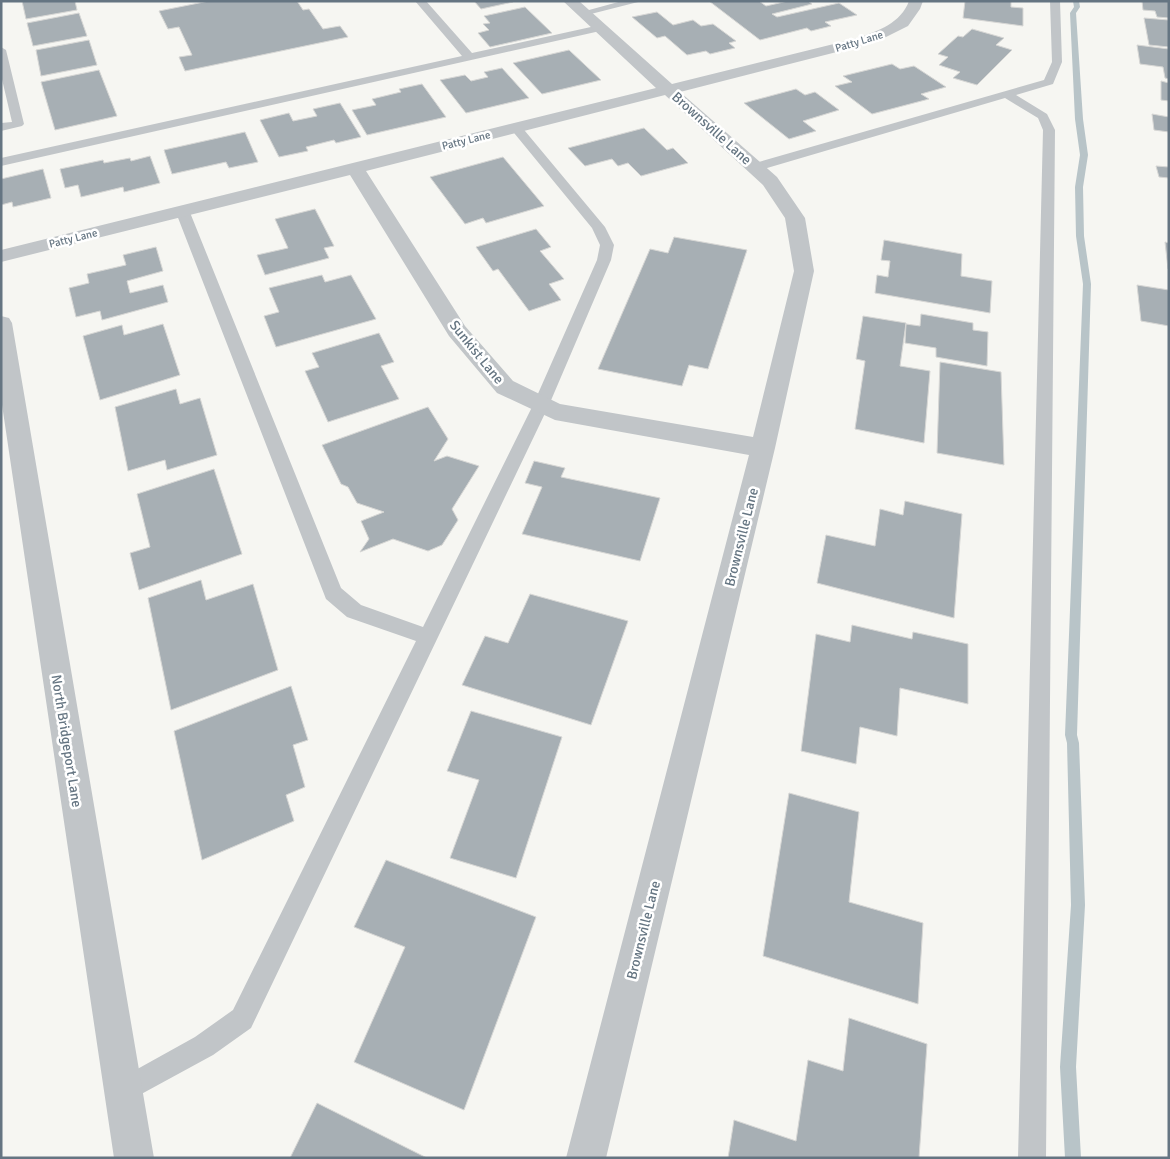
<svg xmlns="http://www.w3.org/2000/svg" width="1170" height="1159" font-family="Signika,sans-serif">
  <rect width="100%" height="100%" fill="#f6f6f2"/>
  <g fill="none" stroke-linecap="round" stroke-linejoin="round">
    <path fill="#b8c4c8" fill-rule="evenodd" d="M 1073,1 L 1079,1 L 1080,7 L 1076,13 L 1083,119 L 1088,155 L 1083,187 L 1084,236 L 1091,284 L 1077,735 L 1079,743 L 1085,905 L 1076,1067 L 1081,1158 L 1065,1158 L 1060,1067 L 1071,905 L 1067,743 L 1065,735 L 1083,284 L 1076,236 L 1075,187 L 1080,155 L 1075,119 L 1070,13 L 1074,7 Z"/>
  </g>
  <path fill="#a7afb4" stroke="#d7d7d5" d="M 22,1 L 75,1 L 77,10 L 26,19 Z
    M 209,1 L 297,1 L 303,10 L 309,9 L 323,29 L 340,26 L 348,37 L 185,71 L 179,57 L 192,55 L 179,27 L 168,29 L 159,11 Z
    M 474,1 L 512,1 L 513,2 L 481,9 Z
    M 709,1 L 759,1 L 766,6 L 788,1 L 808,1 L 812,4 L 772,14 L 777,17 L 839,3 L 857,15 L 825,22 L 831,26 L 811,31 L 807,28 L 760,40 Z
    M 965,1 L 1011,1 L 1011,7 L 1023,8 L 1023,26 L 963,18 Z
    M 1142,1 L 1169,1 L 1169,18 L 1157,17 L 1155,11 L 1143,10 Z
    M 525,7 L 552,33 L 490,47 L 478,33 L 489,30 L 483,24 L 490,23 L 484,16 Z
    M 657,12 L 673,25 L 693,20 L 701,26 L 713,24 L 736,41 L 729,43 L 735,48 L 710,54 L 706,51 L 687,55 L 665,36 L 657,38 L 632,17 Z
    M 79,13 L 87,36 L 33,46 L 27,23 Z
    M 1144,18 L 1169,20 L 1169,47 L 1149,45 Z
    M 972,29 L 1004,38 L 996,45 L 1012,50 L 977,85 L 953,78 L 960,72 L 939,65 L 948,57 L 938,54 L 958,36 L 963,37 Z
    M 89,40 L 97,65 L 41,76 L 36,50 Z
    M 1137,45 L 1169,49 L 1169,79 L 1165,78 L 1163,67 L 1140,64 Z
    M 569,50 L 601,80 L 542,94 L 513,63 Z
    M 892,64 L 900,69 L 914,66 L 946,87 L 921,94 L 929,99 L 872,114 L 835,86 L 852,82 L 843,76 Z
    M 502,68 L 529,98 L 466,113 L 440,80 L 465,75 L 471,81 L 488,77 L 484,72 Z
    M 99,70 L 117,116 L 55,130 L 41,82 Z
    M 1161,81 L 1169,83 L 1169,101 L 1161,100 Z
    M 422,84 L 446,117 L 367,135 L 352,110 L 376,105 L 372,99 L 401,92 L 399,89 Z
    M 796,89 L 805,95 L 815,92 L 839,110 L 803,121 L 816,131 L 789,139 L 744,103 Z
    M 340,103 L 361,137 L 336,143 L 334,140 L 306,147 L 308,151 L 279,157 L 260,120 L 289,113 L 293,121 L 317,116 L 313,109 Z
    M 1152,114 L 1169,117 L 1169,132 L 1154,130 Z
    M 644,128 L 667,150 L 673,148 L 688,163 L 641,176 L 628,163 L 618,166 L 612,159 L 585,166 L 568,148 Z
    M 245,132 L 258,162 L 229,168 L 226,162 L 172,174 L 164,150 Z
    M 150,156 L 160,183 L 124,192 L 123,187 L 81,197 L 78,185 L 65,188 L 60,169 L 103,160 L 104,163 L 130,158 L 131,161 Z
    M 503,157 L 544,206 L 486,223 L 483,218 L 465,224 L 430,177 Z
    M 1156,166 L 1169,167 L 1169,178 L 1159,177 Z
    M 43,169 L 51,198 L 13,207 L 12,202 L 1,205 L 1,179 Z
    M 315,209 L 334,246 L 324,248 L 329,258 L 265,275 L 257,255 L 288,248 L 275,219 Z
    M 536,229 L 551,247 L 540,251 L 564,279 L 549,284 L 561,300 L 529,311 L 498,269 L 493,271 L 476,247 Z
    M 674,237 L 747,250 L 708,369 L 689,365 L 682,386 L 598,369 L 650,249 L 668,253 Z
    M 884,240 L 962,254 L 961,276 L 992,281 L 990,313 L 875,293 L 877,275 L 888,277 L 890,261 L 881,260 Z
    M 1165,242 L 1169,243 L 1169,269 L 1168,269 Z
    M 156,247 L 163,271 L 127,281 L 130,293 L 163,285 L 168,302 L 102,320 L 100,311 L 76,317 L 69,288 L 89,283 L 87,274 L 126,265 L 123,255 Z
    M 322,275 L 325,282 L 351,275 L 376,319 L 276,347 L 264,316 L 279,312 L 269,288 Z
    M 1137,285 L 1169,290 L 1169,326 L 1141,321 Z
    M 921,314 L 973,323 L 973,330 L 988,332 L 987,366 L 936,357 L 936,348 L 905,343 L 906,324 L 920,326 Z
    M 863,316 L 906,323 L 900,366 L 930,371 L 924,443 L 855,429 L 865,361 L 856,359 Z
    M 163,324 L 180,375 L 100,400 L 83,336 L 122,325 L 124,335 Z
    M 379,333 L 394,362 L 381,366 L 399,399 L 328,422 L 305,371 L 319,367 L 312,353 Z
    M 940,362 L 1001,372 L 1004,465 L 937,453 Z
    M 176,389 L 180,404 L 200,398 L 217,455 L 167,470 L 165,460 L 128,471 L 115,407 Z
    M 428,407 L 448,439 L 434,461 L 447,456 L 479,466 L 452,509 L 458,520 L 442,545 L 428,551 L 393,539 L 360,552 L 369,539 L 361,521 L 384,512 L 357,503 L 348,487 L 341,484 L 322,445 Z
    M 534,461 L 565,468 L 561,477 L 660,498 L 640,561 L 522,534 L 542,487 L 525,483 Z
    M 214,469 L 242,554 L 139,590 L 130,553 L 150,547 L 137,494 Z
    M 905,501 L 962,514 L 954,618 L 817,583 L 826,535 L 875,546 L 880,509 L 903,515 Z
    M 201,580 L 206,600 L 253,584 L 278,670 L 171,710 L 148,598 Z
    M 530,594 L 628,621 L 591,725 L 462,685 L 485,636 L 508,643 Z
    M 852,625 L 912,639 L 913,632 L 968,644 L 968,704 L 900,688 L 897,736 L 860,727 L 856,764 L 801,751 L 816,634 L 850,642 Z
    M 291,686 L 308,740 L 293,745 L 305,787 L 286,795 L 294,821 L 202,860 L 174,731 Z
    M 471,711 L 562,737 L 516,878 L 450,858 L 479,780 L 447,771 Z
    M 789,793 L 859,812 L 849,902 L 923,923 L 918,1004 L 763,956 Z
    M 386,860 L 536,917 L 464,1110 L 354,1062 L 405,947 L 354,927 Z
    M 849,1018 L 927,1044 L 919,1158 L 728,1158 L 734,1120 L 796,1141 L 808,1060 L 843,1071 Z
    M 317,1103 L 427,1158 L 290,1158 Z"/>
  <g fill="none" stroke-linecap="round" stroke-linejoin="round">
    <path fill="#c1c5c8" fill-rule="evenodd" d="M 415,1 L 426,1 L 472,53 L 600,25 L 605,28 L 600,31 L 1,166 L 1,158 L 462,56 Z
      M 622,1 L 642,1 L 583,16 L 578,13 Z
      M 1050,1 L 1060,1 L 1062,62 L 1053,84 L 1016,95 L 1047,114 L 1055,130 L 1046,1158 L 1018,1158 L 1043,130 L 1038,118 L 1005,98 L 760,170 L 752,170 L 750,167 L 752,164 L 1044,80 L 1052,62 Z
      M 1,47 L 6,50 L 24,124 L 22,126 L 1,131 L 1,123 L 12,122 L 1,75 Z
      M 516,124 L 520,125 L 605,227 L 614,245 L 611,260 L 549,405 L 251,1028 L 213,1055 L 123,1104 L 114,1100 L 110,1091 L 114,1082 L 195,1037 L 233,1010 L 416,641 L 347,617 L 326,599 L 175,210 L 182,206 L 189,210 L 341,588 L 361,605 L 423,627 L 533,405 L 597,260 L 600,245 L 592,228 L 510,128 Z"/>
    <path fill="#c1c5c8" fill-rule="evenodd" d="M 563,1 L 579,1 L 672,84 L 858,38 C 878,31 901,23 909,1 L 923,1 L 920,9 L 908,26 L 876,42 L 680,92 L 777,177 L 805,218 L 814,271 L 775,448 L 606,1158 L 566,1158 L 749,455 L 555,420 L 497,393 L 449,336 L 350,175 L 1,262 L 1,250 L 656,88 ZM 665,95 L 763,185 L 785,218 L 794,271 L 753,437 L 560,404 L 513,381 L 465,326 L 366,171 Z
      M 1,316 L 9,318 L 12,323 L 154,1158 L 114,1158 L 1,398 Z"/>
  </g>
  <g text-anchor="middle" stroke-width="5" stroke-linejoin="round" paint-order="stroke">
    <g font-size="11" fill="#657582" stroke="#fff">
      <text transform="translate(859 41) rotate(-17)" y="4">Patty Lane</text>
      <text transform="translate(466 140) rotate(-14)" y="4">Patty Lane</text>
      <text transform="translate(73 238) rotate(-14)" y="4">Patty Lane</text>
    </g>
    <g font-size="14" fill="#657582" stroke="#fff">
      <text transform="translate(712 128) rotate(42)" y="5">Brownsville Lane</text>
      <text transform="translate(477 352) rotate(51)" y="5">Sunkist Lane</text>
      <text transform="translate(741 537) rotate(-76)" y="5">Brownsville Lane</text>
      <text transform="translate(67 741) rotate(81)" y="5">North Bridgeport Lane</text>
      <text transform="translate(643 930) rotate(-76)" y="5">Brownsville Lane</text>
    </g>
  </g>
  <rect width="1170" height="1159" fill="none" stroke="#657582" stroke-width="5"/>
</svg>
